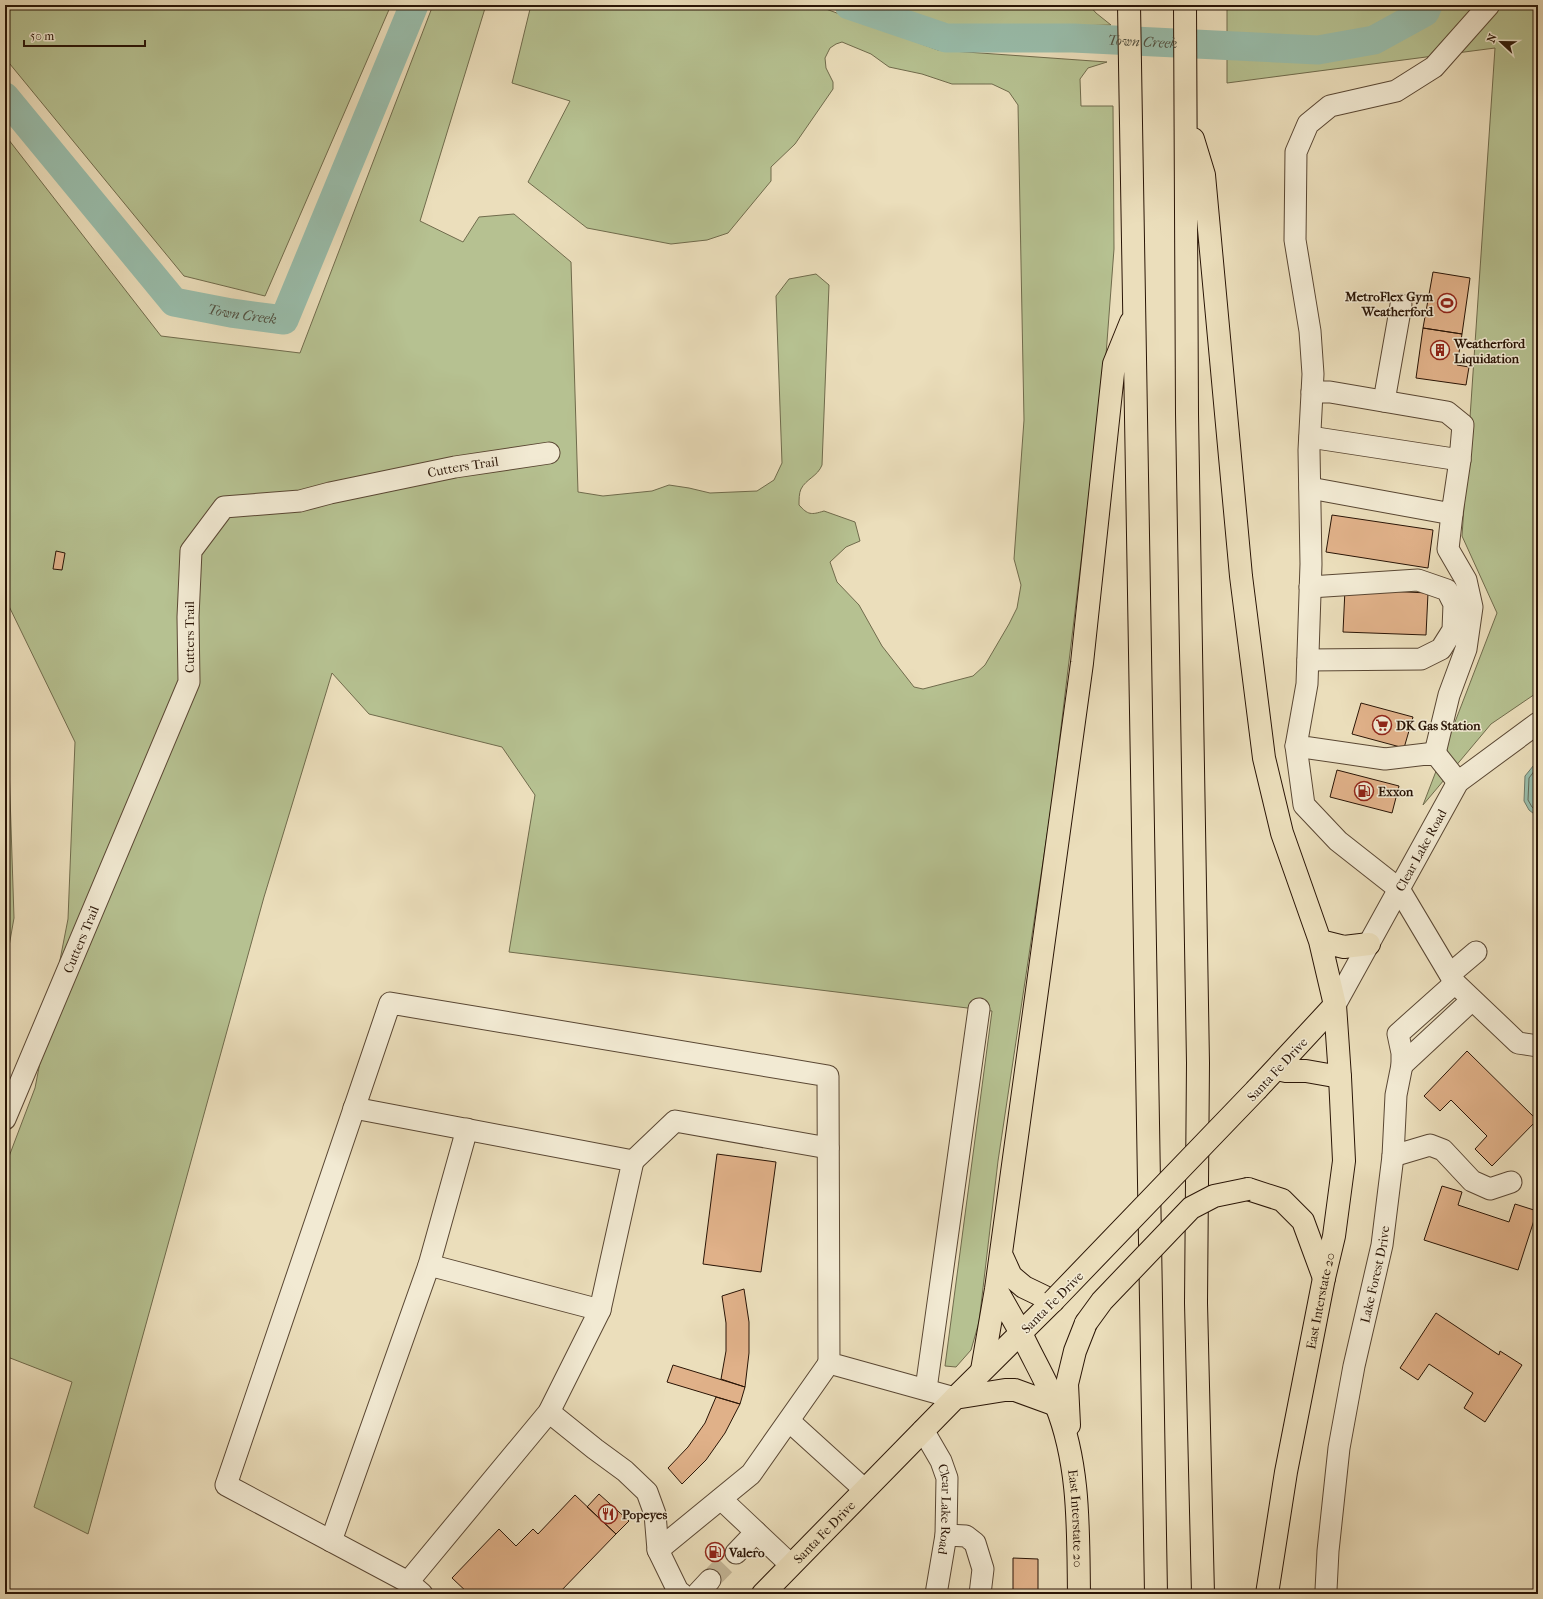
<svg xmlns="http://www.w3.org/2000/svg" width="1543" height="1599" font-family="'IM FELL French Canon',serif">
  <rect width="100%" height="100%" fill="#ebdebb"/>
  <filter id="stains"><feTurbulence type="fractalNoise" baseFrequency=".005" numOctaves="4"/><feColorMatrix values="0 0 0 0 .2 0 0 0 0 .09 0 0 0 0 .02 0 0 0 .5 -.17"/></filter>
  <radialGradient id="worn" r=".72"><stop offset=".6" stop-color="#630" stop-opacity="0"/><stop offset="1" stop-color="#630" stop-opacity=".3"/></radialGradient>
  <path fill="#b6c191" stroke="#706b4c" d="M 5,5 L 391,5 L 265,296 L 184,276 L 5,58 Z
    M 433,5 L 486,5 L 420,221 L 463,242 L 479,217 L 514,214 L 571,262 L 578,492 L 603,496 L 652,491 L 669,485 L 689,488 L 710,493 L 757,491 L 774,480 L 782,463 L 776,296 L 789,279 L 816,274 L 829,285 L 822,465 C 818,476 806,479 801,489 C 799,493 799,500 799,505 C 808,515 811,515 824,511 L 855,522 L 860,541 L 846,547 L 830,562 L 837,582 L 859,605 L 882,646 L 914,687 L 923,689 L 973,676 L 985,665 L 1009,624 L 1017,608 L 1021,585 L 1014,559 L 1024,420 L 1018,105 L 1009,92 L 992,84 L 952,84 L 922,74 L 889,67 L 871,54 L 842,42 L 836,44 L 830,48 L 825,58 L 826,68 L 833,82 L 833,89 L 795,144 L 771,167 L 771,181 L 728,233 L 707,240 L 671,244 L 587,228 L 528,182 L 570,101 L 512,83 L 531,5 L 815,5 L 938,50 L 1107,62 L 1088,68 L 1080,79 L 1081,106 L 1113,106 L 1114,249 L 1106,355 L 1052,802 L 998,1161 L 979,1322 L 971,1350 L 956,1367 L 945,1366 L 992,1011 L 509,952 L 535,795 L 502,747 L 369,714 L 332,673 L 264,897 L 88,1534 L 34,1507 L 72,1382 L 5,1356 L 5,1167 L 35,1088 L 68,919 L 75,742 L 5,598 L 5,135 L 161,336 L 300,353 Z
    M 880,5 L 1089,5 L 1096,13 L 1111,25 L 947,29 Z
    M 1227,5 L 1538,5 L 1538,692 L 1491,724 L 1423,805 L 1497,613 L 1462,536 L 1495,48 L 1227,83 Z
    M 5,753 L 9,765 L 14,918 L 5,969 Z"/>
  <path fill="#99bdab" stroke="#6d7a69" d="M 1538,760 L 1538,817 L 1529,810 L 1524,801 L 1525,776 Z"/>
  <g fill="none" stroke-linecap="round" stroke-linejoin="round">
    <path stroke="#626958" stroke-width="1" d="M 1538,766 L 1529,778 L 1528,800 L 1532,807 L 1538,812"/>
    <g stroke="#99bdab" stroke-width="29">
      <path id="s1" d="M 849,5 L 946,38 L 1073,38 L 1318,50 L 1374,40 L 1425,12 L 1428,5"/>
      <path id="s2" d="M 5,97 L 174,302 L 231,313 L 284,320 L 414,5"/>
    </g>
  </g>
  <path fill="#e0b189" stroke="#2a1506" d="M 1433,272 L 1470,278 L 1462,334 L 1423,328 Z
    M 1423,328 L 1462,334 L 1457,365 L 1469,367 L 1466,385 L 1416,378 Z
    M 1332,515 L 1433,530 L 1428,568 L 1326,552 Z
    M 56,551 L 65,553 L 62,570 L 53,569 Z
    M 1345,589 L 1428,593 L 1426,635 L 1343,632 Z
    M 1361,703 L 1413,717 L 1404,748 L 1352,734 Z
    M 1337,770 L 1399,786 L 1392,813 L 1330,797 Z
    M 1467,1051 L 1537,1120 L 1492,1166 L 1475,1149 L 1487,1136 L 1451,1100 L 1440,1111 L 1424,1096 Z
    M 717,1154 L 776,1162 L 761,1272 L 703,1264 Z
    M 1442,1186 L 1462,1192 L 1458,1205 L 1509,1222 L 1515,1204 L 1537,1211 L 1518,1270 L 1424,1240 Z
    M 744,1289 L 749,1322 L 749,1353 L 745,1387 L 721,1379 L 726,1351 L 726,1323 L 722,1296 Z
    M 1436,1313 L 1499,1355 L 1500,1351 L 1522,1365 L 1485,1422 L 1464,1408 L 1473,1393 L 1429,1364 L 1418,1380 L 1400,1368 Z
    M 673,1365 L 745,1387 L 740,1404 L 667,1382 Z
    M 716,1397 L 740,1404 L 725,1433 L 706,1460 L 682,1484 L 668,1468 L 688,1447 L 705,1423 Z
    M 599,1494 L 629,1521 L 616,1534 L 587,1507 Z
    M 575,1495 L 616,1534 L 558,1594 L 469,1594 L 452,1578 L 499,1529 L 516,1546 L 533,1529 L 538,1534 Z
    M 1013,1558 L 1038,1559 L 1038,1594 L 1013,1594 Z"/>
  <g fill="none" stroke-linecap="round" stroke-linejoin="round">
    <path stroke="#c4b697" stroke-width="21" stroke-dasharray="21 10" stroke-linecap="butt" d="M 710,1580 L 736,1553"/>
    <defs>
      <g id="minor">
        <path d="M 1384,401 L 1401,305"/>
        <path d="M 1310,437 L 1460,460 L 1463,425 L 1447,412 L 1330,392 L 1312,392"/>
        <path d="M 1310,488 L 1452,514 L 1460,460"/>
        <path d="M 1308,660 L 1421,659 L 1441,649 L 1453,630 L 1454,604 L 1447,590 L 1418,580 L 1310,587"/>
        <path d="M 1296,746 L 1304,805 L 1338,841 L 1399,889 L 1455,983 L 1518,1043 L 1538,1046"/>
        <path d="M 1435,753 L 1449,695 L 1466,649 L 1472,607 L 1466,580 L 1448,549 L 1452,514"/>
        <path d="M 1458,782 L 1435,753 L 1385,759 L 1296,746 L 1307,684 L 1311,564 L 1309,450 L 1313,374 L 1310,331 L 1295,240 L 1296,152 L 1308,124 L 1330,106 L 1396,91 L 1434,67 L 1489,5"/>
        <path d="M 1450,974 L 1476,952"/>
        <path id="s3" d="M 1335,1005 L 1458,782 L 1538,723"/>
        <path d="M 1402,1065 L 1472,1000"/>
        <path d="M 354,1108 L 633,1161 L 600,1310 L 549,1412 L 408,1582"/>
        <path id="s4" d="M 5,1119 L 189,682 L 188,617 L 191,551 L 224,507 L 300,501 L 330,493 L 455,467 L 549,453"/>
        <path d="M 1393,1156 L 1430,1145 L 1443,1150 L 1472,1181 L 1490,1189 L 1511,1182"/>
        <path d="M 633,1161 L 675,1121 L 828,1148"/>
        <path d="M 429,1265 L 467,1129"/>
        <path d="M 926,1389 L 979,1009"/>
        <path d="M 549,1412 L 595,1449 L 625,1471 L 647,1492 L 655,1514 L 658,1550 L 678,1591 L 682,1594"/>
        <path d="M 789,1421 L 865,1490"/>
        <path id="s5" d="M 923,1430 L 941,1461 L 947,1478 L 946,1535 L 936,1594"/>
        <path d="M 721,1499 L 791,1565"/>
        <path d="M 946,1535 L 966,1536 L 975,1543 L 983,1569 L 980,1594"/>
        <path d="M 331,1541 L 429,1265 L 600,1310"/>
        <path d="M 658,1550 L 751,1474 L 829,1363"/>
        <path d="M 736,1553 L 756,1532"/>
        <path id="s6" d="M 1326,1590 L 1328,1551 L 1339,1448 L 1354,1366 L 1382,1245 L 1393,1156 L 1396,1095 L 1402,1065 L 1402,1053 L 1398,1034 L 1455,983"/>
        <path d="M 422,1594 L 408,1582 L 226,1485 L 390,1003 L 828,1076 L 829,1363 L 955,1398"/>
        <path d="M 697,1594 L 710,1580"/>
      </g>
      <g id="major">
        <path d="M 1277,1069 L 1286,1071 L 1306,1071 L 1340,1077"/>
        <path d="M 1257,1089 L 1335,1005"/>
        <path d="M 1248,1189 L 1282,1200 L 1303,1221 L 1324,1278"/>
        <path id="s7" d="M 1021,1333 C 1032,1357 1046,1380 1056,1405 C 1080,1465 1078,1530 1079,1594"/>
        <path d="M 955,1398 L 1005,1390 L 1015,1390 L 1056,1405"/>
        <path d="M 1069,1425 L 1067,1384 L 1075,1351 L 1086,1323"/>
        <path id="s8" d="M 763,1594 L 955,1398 L 1053,1301"/>
        <path id="s9" d="M 1267,1594 L 1286,1472 L 1324,1278 L 1334,1236 L 1344,1161 L 1340,1077 L 1335,1005"/>
      </g>
      <path id="highway" d="M 1129,5 L 1156,1594
        M 1185,5 L 1187,414 L 1198,1063 L 1196,1303 L 1203,1594
        M 1193,139 L 1204,175 L 1241,576 L 1264,758 L 1282,833 L 1320,941 L 1335,1005
        M 1320,941 L 1344,947 L 1369,944
        M 1001,1254 L 1011,1276 L 1024,1287 L 1053,1301
        M 996,1289 L 1021,1333
        M 982,1370 L 996,1289 L 1082,663 L 1114,364 L 1131,322"/>
    </defs>
    <use href="#minor" stroke="#5a4733" stroke-width="23"/>
    <use href="#major" stroke="#2a1506" stroke-width="24"/>
    <use href="#highway" stroke="#2a1506" stroke-width="24"/>
    <use href="#minor" stroke="#f2ead3" stroke-width="21"/>
    <use href="#major" stroke="#ebdebb" stroke-width="22"/>
    <use href="#highway" stroke="#ebdebb" stroke-width="22"/>
    <defs>
      <path id="major-bridge" d="M 1053,1301 L 1257,1089
        M 1086,1323 L 1102,1301 L 1191,1208 L 1214,1196 L 1248,1189"/>
    </defs>
    <use href="#major-bridge" stroke="#2a1506" stroke-width="24" stroke-linecap="butt"/>
    <use href="#major-bridge" stroke="#ebdebb" stroke-width="22"/>
  </g>
  <defs>
    <symbol id="stadium-ring" viewBox="-11 -11 22 22"><circle r="9.5" fill="#f2ead3" stroke="#8f2418" stroke-width="1.5"/><path d="M0-5a6.5 5 0 1 0 0 10a6.5 5 0 1 0 0-10ZM-3.5-1.8h7v3.6h-7Z" fill="#8f2418"/></symbol>
    <symbol id="building-ring" viewBox="-11 -11 22 22"><circle r="9.5" fill="#f2ead3" stroke="#8f2418" stroke-width="1.5"/><path d="M-4-6H4V6H1V3H-1V6H-4ZM-2.5-4.3h1.7v1.8h-1.7ZM.8-4.3h1.7v1.8H.8ZM-2.5-1h1.7V.8h-1.7ZM.8-1h1.7V.8H.8Z" fill="#8f2418"/></symbol>
    <symbol id="supermarket-ring" viewBox="-11 -11 22 22"><circle r="9.5" fill="#f2ead3" stroke="#8f2418" stroke-width="1.5"/><path d="M-6-5.5h2.5l.6 2H6L4.5 2H-2.5L-4.4-4H-6ZM-1.5 3.2a1.3 1.3 0 1 0 .1 0ZM3 3.2a1.3 1.3 0 1 0 .1 0Z" fill="#8f2418"/></symbol>
    <symbol id="fuel-ring" viewBox="-11 -11 22 22"><circle r="9.5" fill="#f2ead3" stroke="#8f2418" stroke-width="1.5"/><path d="M-5.5-6h7V0h2V4h1.3V-2.5L3-4.5l.8-.8L6-3V5H2.5V1h-1V6h-7ZM-4.2-4.7v3.2H.2V-4.7Z" fill="#8f2418"/></symbol>
    <symbol id="restaurant-ring" viewBox="-11 -11 22 22"><circle r="9.5" fill="#f2ead3" stroke="#8f2418" stroke-width="1.5"/><path d="M-5-6h1v4h1v-4h1v4h1v-4h1v5L-1.5 .5V6h-2V.5L-5-1ZM5-6V6H3V1.5H1.5Q1.5-4 5-6Z" fill="#8f2418"/></symbol>
  </defs>
  <g fill-rule="evenodd">
    <use href="#stadium-ring" x="1436" y="292" width="22" height="22"/>
    <use href="#building-ring" x="1429" y="339" width="22" height="22"/>
    <use href="#supermarket-ring" x="1371" y="714" width="22" height="22"/>
    <use href="#fuel-ring" x="1353" y="780" width="22" height="22"/>
    <use href="#restaurant-ring" x="597" y="1503" width="22" height="22"/>
    <use href="#fuel-ring" x="704" y="1541" width="22" height="22"/>
  </g>
  <g text-anchor="middle" stroke-width="3" stroke-linejoin="round" paint-order="stroke">
    <g font-size="13" font-weight="bold" fill="#2a1506" stroke="#f2ead3" text-anchor="start">
      <text x="1433" y="301" text-anchor="end">MetroFlex Gym<tspan x="1433" dy="15">Weatherford</tspan></text>
      <text x="1454" y="348">Weatherford<tspan x="1454" dy="15">Liquidation</tspan></text>
      <text x="1396" y="730">DK Gas Station</text>
      <text x="1378" y="796">Exxon</text>
      <text x="622" y="1519">Popeyes</text>
      <text x="729" y="1557">Valero</text>
    </g>
    <g font-size="13" fill="#2a1506" stroke="#f2ead3">
      <text dy="5" stroke="none"><textPath href="#s4" startOffset="903">Cutters Trail</textPath></text>
      <text transform="translate(189 637) rotate(-90)" y="5">Cutters Trail</text>
      <text dy="5" stroke="none"><textPath href="#s3" startOffset="177">Clear Lake Road</textPath></text>
      <text dy="5" stroke="none"><textPath href="#s4" startOffset="195">Cutters Trail</textPath></text>
      <text transform="translate(1277 1069) rotate(-47)" y="5">Santa Fe Drive</text>
      <text dy="5" stroke="none"><textPath href="#s6" startOffset="320">Lake Forest Drive</textPath></text>
      <text dy="5" stroke="none"><textPath href="#s9" startOffset="298">East Interstate 20</textPath></text>
      <text transform="translate(1052 1302) rotate(-45)" y="5">Santa Fe Drive</text>
      <text dy="5" stroke="none"><textPath href="#s5" startOffset="85">Clear Lake Road</textPath></text>
      <text dy="5" stroke="none"><textPath href="#s7" startOffset="196">East Interstate 20</textPath></text>
      <text dy="5" stroke="none"><textPath href="#s8" startOffset="87">Santa Fe Drive</textPath></text>
    </g>
    <g font-size="14" font-style="italic" fill="#515040" stroke="#f2ead3">
      <text dy="5" stroke="none"><textPath href="#s1" startOffset="299">Town Creek</textPath></text>
      <text dy="5" stroke="none"><textPath href="#s2" startOffset="335">Town Creek</textPath></text>
    </g>
  </g>
  <rect width="1543" height="1599" fill="none" stroke="#ebdebb" stroke-width="20"/>
  <rect x="6" y="6" width="1531" height="1587" fill="none" stroke="#2a1506" stroke-width="2"/>
  <rect x="10" y="10" width="1523" height="1579" fill="none" stroke="#2a1506"/>
  <g transform="translate(1501 42) rotate(292)" stroke="#f2ead3" stroke-width="3" paint-order="stroke">
  <path d="M0-3L7 15L0 10L-7 15Z" fill="#2a1506"/>
  <text y="-6" font-size="11" font-weight="bold" text-anchor="middle" fill="#2a1506">N</text>
  </g>
  <path d="M24 40v6h121v-6" fill="none" stroke="#2a1506" stroke-width="2"/>
  <text x="30" y="40" font-size="12" fill="#2a1506" stroke="#f2ead3" stroke-width="3" paint-order="stroke">50 m</text>
  <rect width="100%" height="100%" filter="url(#stains)"/>
  <rect width="100%" height="100%" fill="url(#worn)"/>
</svg>
